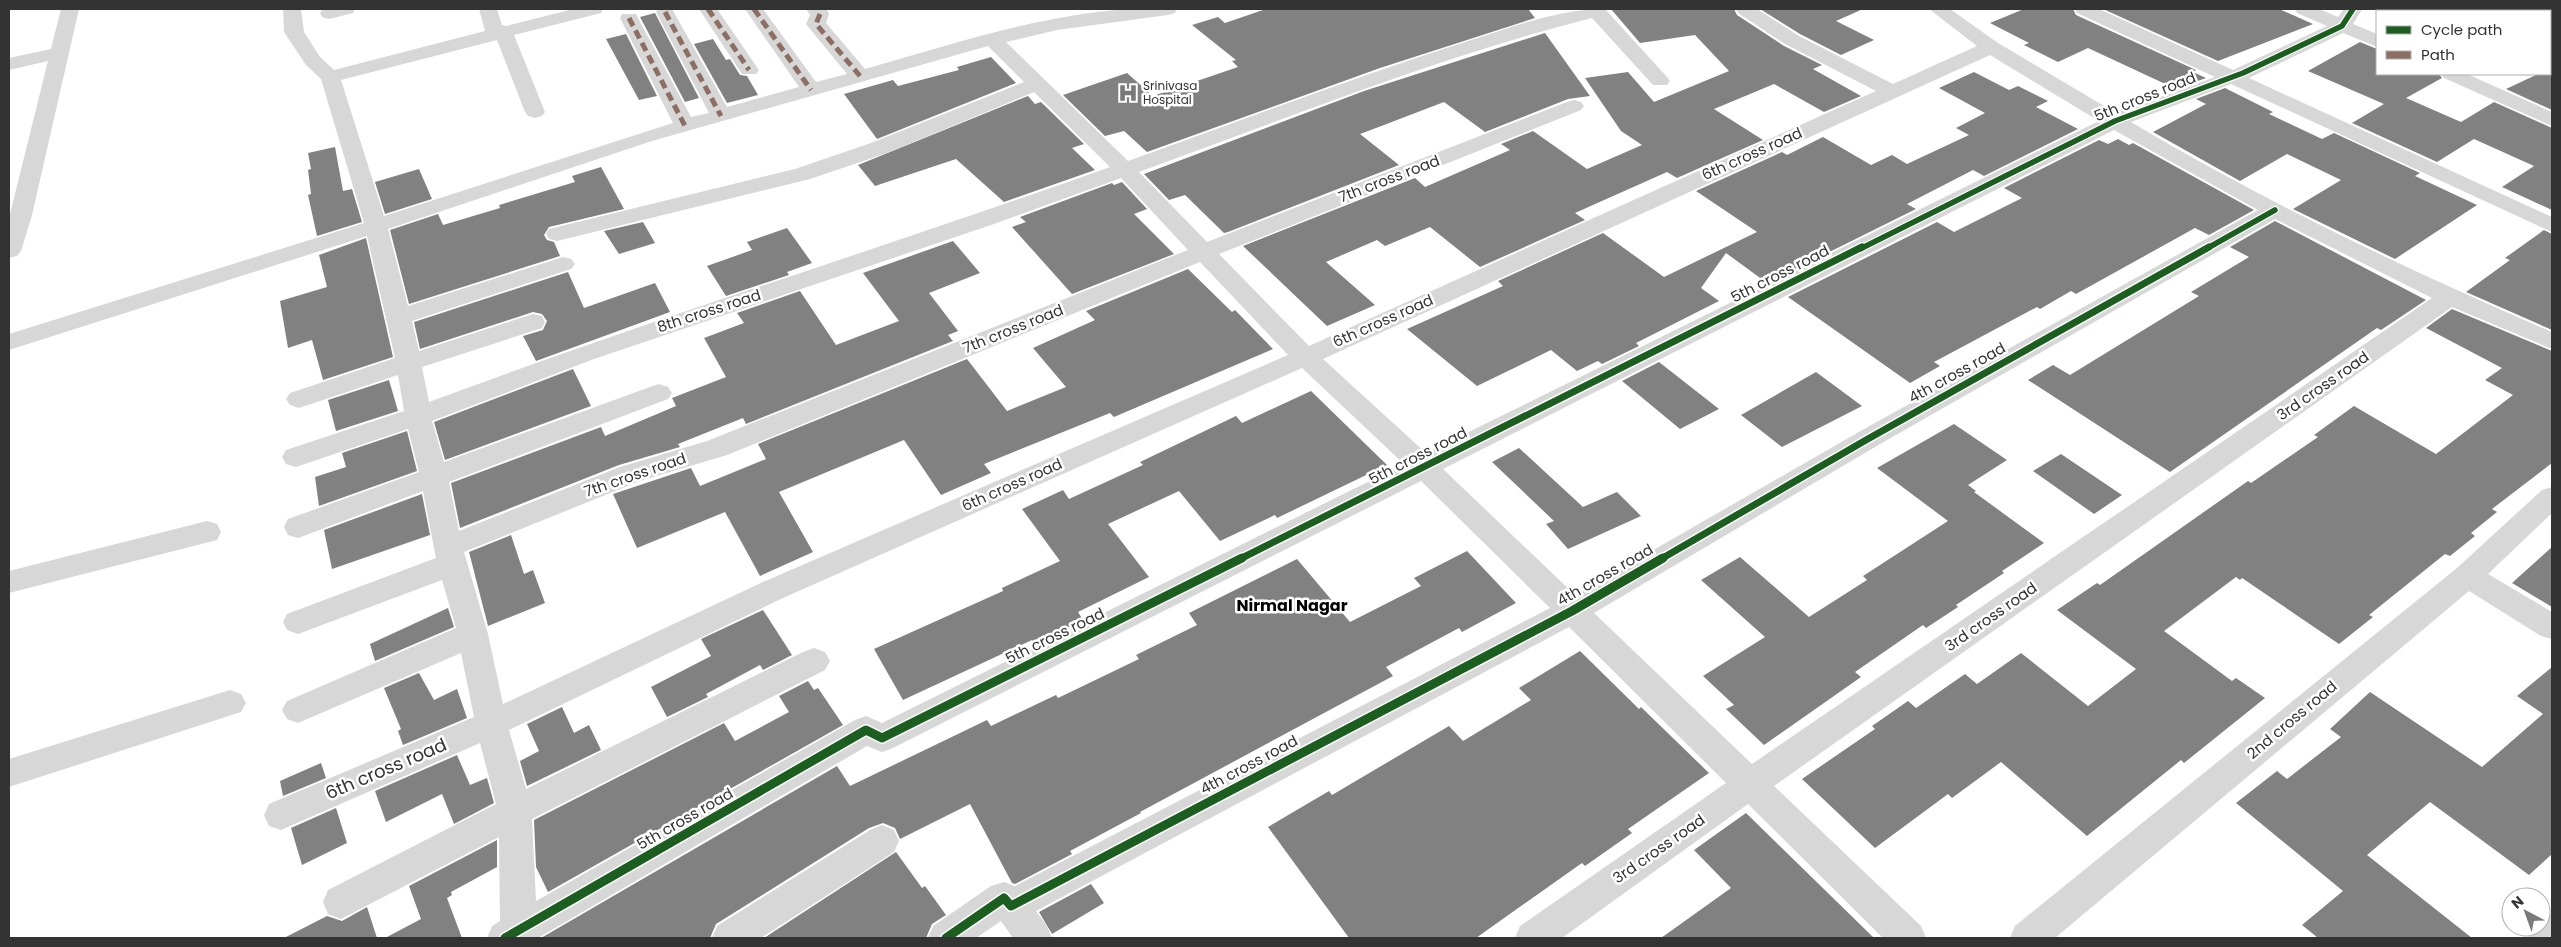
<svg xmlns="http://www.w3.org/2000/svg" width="2561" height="947" font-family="Poppins,sans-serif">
  <rect width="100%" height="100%" fill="#fff"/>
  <path fill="#818181" d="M 1266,9 L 1528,9 L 1535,18 L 1380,68 L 1147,152 L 1124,131 L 1105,136 L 1063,95 L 1127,73 L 1153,96 L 1238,67 L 1232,61 L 1236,60 L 1192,25 L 1218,17 L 1225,23 Z
    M 1611,9 L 1734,9 L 1737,15 L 1784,46 L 1822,65 L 1813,69 L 1861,96 L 1824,112 L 1774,84 L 1714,109 L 1763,140 L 1677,178 L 1667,172 L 1575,213 L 1585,220 L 1480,267 L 1430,227 L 1385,246 L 1377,240 L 1326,262 L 1375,305 L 1327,326 L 1243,246 L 1415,178 L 1425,187 L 1510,150 L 1501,144 L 1533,131 L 1587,169 L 1642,145 L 1621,131 L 1585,78 L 1628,72 L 1654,102 L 1729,71 L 1695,35 L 1640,43 Z
    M 1760,9 L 1863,9 L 1836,21 L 1874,40 L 1841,55 L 1800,34 Z
    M 2024,9 L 2073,9 L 2076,15 L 2196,70 L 2193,72 L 2206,78 L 2176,89 L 2088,48 L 2058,62 L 2024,45 L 2029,43 L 1990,23 Z
    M 2103,9 L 2279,9 L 2313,24 L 2218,61 Z
    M 655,13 L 699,98 L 685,102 L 640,17 Z
    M 1545,33 L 1590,96 L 1568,99 L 1485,132 L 1444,102 L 1384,125 L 1360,134 L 1399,165 L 1228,232 L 1224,233 L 1185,195 L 1169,200 L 1144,174 L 1364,91 Z
    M 626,34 L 657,96 L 639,100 L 606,39 Z
    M 713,39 L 726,60 L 730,59 L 740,75 L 747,76 L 758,95 L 727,103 L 694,44 Z
    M 2360,42 L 2377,49 L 2377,74 L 2439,74 L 2442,78 L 2406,98 L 2461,122 L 2494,102 L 2552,128 L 2552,210 L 2502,187 L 2534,166 L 2474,139 L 2437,162 L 2352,123 L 2384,104 L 2308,71 Z
    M 991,57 L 1016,83 L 877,139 L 844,94 L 893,80 L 898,86 L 959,70 L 957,67 Z
    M 2552,67 L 2552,110 L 2506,89 L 2538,74 L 2550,74 L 2550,68 Z
    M 1974,72 L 2009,90 L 2018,86 L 2048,101 L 2036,107 L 2078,129 L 1984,176 L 1973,170 L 1907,204 L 1916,209 L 1767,283 L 1726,253 L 1701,288 L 1719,301 L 1636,343 L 1639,346 L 1602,364 L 1598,361 L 1577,371 L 1551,350 L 1477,386 L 1407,329 L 1503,286 L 1498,281 L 1603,233 L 1664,277 L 1757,232 L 1696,191 L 1782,152 L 1787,155 L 1823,137 L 1871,165 L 1892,155 L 1907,164 L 1969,135 L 1956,128 L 1985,113 L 1939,88 Z
    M 2225,88 L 2273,112 L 2269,114 L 2322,139 L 2334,133 L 2420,173 L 2415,176 L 2477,205 L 2395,259 L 2293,209 L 2341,180 L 2287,154 L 2240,181 L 2153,132 L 2206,104 L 2196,99 Z
    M 1028,96 L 1035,104 L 1041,102 L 1084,144 L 1072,148 L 1095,170 L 1004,202 L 956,159 L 875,186 L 858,165 Z
    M 2118,139 L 2129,145 L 2133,143 L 2254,210 L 2209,235 L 2195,228 L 2076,294 L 2071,291 L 2040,309 L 2037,307 L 1934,362 L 1940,366 L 1910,383 L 1788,297 L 1937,222 L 1954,232 L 2022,198 L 2004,188 L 2099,140 L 2108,144 Z
    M 335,147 L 343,191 L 352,189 L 362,222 L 317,236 L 308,195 L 311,194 L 308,170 L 311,169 L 308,153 Z
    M 601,167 L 624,209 L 549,227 L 544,235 L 547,240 L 554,242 L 560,256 L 409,304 L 390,230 L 438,214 L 443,225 L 500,208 L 499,205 L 575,182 L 572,176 Z
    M 419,169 L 432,199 L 385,214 L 375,182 Z
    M 1122,182 L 1147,209 L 1134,214 L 1174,254 L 1072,294 L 1012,227 L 1026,222 L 1020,217 L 1112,183 L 1114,185 Z
    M 2275,221 L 2426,300 L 2381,330 L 2377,328 L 2170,472 L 2028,380 L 2053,365 L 2070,375 L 2199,296 L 2191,292 L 2249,257 L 2230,247 Z
    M 643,222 L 655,243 L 619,254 L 604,231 Z
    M 787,228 L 812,263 L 787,272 L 789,275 L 726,296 L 707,266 L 752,250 L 747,242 Z
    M 2544,230 L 2552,234 L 2552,330 L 2466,292 L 2510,260 L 2505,258 Z
    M 366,238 L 393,357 L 323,380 L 312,340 L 288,348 L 280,301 L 327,287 L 319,255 Z
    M 953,241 L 980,273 L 929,293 L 958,331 L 948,335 L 953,341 L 746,424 L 743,418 L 678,444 L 680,447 L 619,465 L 460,528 L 451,483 L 601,427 L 605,436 L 676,406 L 672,398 L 726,377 L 704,338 L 744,323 L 737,313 L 800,291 L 836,345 L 899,321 L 863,273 Z
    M 1188,269 L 1232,312 L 1235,310 L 1273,349 L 1114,417 L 1110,413 L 984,464 L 991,473 L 941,495 L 904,440 L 779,492 L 813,552 L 760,576 L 725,512 L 637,548 L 613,494 L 691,468 L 700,486 L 766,459 L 758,444 L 967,359 L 1007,411 L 1066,387 L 1033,348 L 1095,320 L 1086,311 Z
    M 568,272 L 584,308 L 655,283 L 670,312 L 536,361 L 523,336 L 543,330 L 547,321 L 542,314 L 533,312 L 420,349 L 414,322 Z
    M 2452,309 L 2552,351 L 2552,463 L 2492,509 L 2497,512 L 2471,533 L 2475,536 L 2450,556 L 2445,554 L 2369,615 L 2373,617 L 2339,644 L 2242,578 L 2240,580 L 2236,577 L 2164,631 L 2232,681 L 2236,678 L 2265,698 L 2184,763 L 2181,760 L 2087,836 L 2001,762 L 1952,798 L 1948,794 L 1875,848 L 1802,779 L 1875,729 L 1872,726 L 1908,701 L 1916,708 L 1965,674 L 1977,684 L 2021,653 L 2088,706 L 2136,669 L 2057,610 L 2097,583 L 2100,585 L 2248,481 L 2251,483 L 2318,437 L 2314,435 L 2354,406 L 2436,454 L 2513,395 L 2485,380 L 2502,368 L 2426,328 Z
    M 1659,362 L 1719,409 L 1680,429 L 1622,381 Z
    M 573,369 L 591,406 L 445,460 L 434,422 Z
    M 1816,372 L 1862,406 L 1782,447 L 1741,415 Z
    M 389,380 L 398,411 L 336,431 L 328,400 Z
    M 1311,391 L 1387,465 L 1277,518 L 1275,515 L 1220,541 L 1179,491 L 1108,524 L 1149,577 L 1078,612 L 1083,620 L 1034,644 L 1032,640 L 903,700 L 874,649 L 1003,591 L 1002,588 L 1060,561 L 1022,509 L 1063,490 L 1069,499 L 1143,465 L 1140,462 L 1236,416 L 1242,423 Z
    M 1954,424 L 2007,460 L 1968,485 L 1976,491 L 1974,492 L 2044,543 L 2002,571 L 2004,573 L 1956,605 L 1958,607 L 1926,628 L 1923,625 L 1855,672 L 1861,677 L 1764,745 L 1726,709 L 1734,705 L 1703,676 L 1765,637 L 1701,580 L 1740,557 L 1809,617 L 1867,580 L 1863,576 L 1948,521 L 1877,468 Z
    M 407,431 L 417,471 L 319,506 L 315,477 L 346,467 L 342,453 Z
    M 1519,448 L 1583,507 L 1617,492 L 1641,516 L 1568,549 L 1546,524 L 1554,521 L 1492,462 Z
    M 2061,454 L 2122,495 L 2094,514 L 2033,471 Z
    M 422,494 L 430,535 L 332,569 L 324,530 Z
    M 511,535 L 524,574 L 533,570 L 545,603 L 488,626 L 469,552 Z
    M 2552,547 L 2552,607 L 2512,583 Z
    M 1467,551 L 1516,603 L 1462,632 L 1459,628 L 1386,667 L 1393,676 L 1140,812 L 1141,813 L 1070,851 L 1072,854 L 1015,884 L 1012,883 L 970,804 L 900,839 L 895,828 L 883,823 L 869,828 L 716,924 L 710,938 L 541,938 L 837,766 L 850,786 L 987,720 L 991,726 L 1056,695 L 1058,698 L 1139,659 L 1136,655 L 1197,625 L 1189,613 L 1297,559 L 1350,622 L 1421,586 L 1414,578 Z
    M 448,608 L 454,627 L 375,661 L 370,644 Z
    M 763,610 L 792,655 L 763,670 L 760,665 L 706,694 L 708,697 L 667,717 L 651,687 L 711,656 L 701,639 Z
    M 1580,651 L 1639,709 L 1641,707 L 1709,773 L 1628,829 L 1632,833 L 1585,866 L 1582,863 L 1476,938 L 1349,938 L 1268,827 L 1329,791 L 1332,795 L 1449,726 L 1463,741 L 1531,700 L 1519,688 Z
    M 2552,667 L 2552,854 L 2529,875 L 2430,802 L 2367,855 L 2472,938 L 2318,938 L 2302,925 L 2343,891 L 2236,803 L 2277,771 L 2287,779 L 2341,737 L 2330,729 L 2370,692 L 2482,767 L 2543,714 L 2517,696 Z
    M 419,673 L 434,700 L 457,689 L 467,718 L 403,745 L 398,731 L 401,729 L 384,688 Z
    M 808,681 L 814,690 L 818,688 L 843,725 L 548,892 L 536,867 L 534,820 L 724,723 L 735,741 L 789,712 L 779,696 Z
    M 562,707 L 574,733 L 589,725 L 601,750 L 527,786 L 520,761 L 539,751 L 527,724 Z
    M 457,755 L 470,785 L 487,778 L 494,803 L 454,824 L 442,794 L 386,822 L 375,791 Z
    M 321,763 L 326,778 L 283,796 L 280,781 Z
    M 336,808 L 347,843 L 302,865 L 291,828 Z
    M 1746,813 L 1874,938 L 1661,938 L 1731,888 L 1694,850 Z
    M 497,840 L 497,867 L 451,892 L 452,895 L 447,898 L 462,938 L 385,938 L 421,919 L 409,886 Z
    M 896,852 L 922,888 L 925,886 L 946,915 L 932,924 L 926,938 L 764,938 Z
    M 1091,884 L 1104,903 L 1052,934 L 1039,912 Z
    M 367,907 L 377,938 L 284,938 L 327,916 L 342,921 Z"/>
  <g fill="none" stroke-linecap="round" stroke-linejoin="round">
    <path fill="#d7d7d7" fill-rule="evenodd" d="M 61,9 L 79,9 L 32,215 L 21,251 L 17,256 L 9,258 L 9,218 L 48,61 L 9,70 L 9,58 L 51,49 Z
      M 283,9 L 301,9 L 304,32 L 320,57 L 334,70 L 485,31 L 479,9 L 497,9 L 502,25 L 506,26 L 573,9 L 603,9 L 601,13 L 514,35 L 545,112 L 542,116 L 535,118 L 528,116 L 525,112 L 497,40 L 341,80 L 384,216 L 673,123 L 620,18 L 622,14 L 636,14 L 638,18 L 691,117 L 709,113 L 656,12 L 658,9 L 672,9 L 727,107 L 799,87 L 745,9 L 763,9 L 816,82 L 847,74 L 806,24 L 810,15 L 806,9 L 827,10 L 829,14 L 826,23 L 865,69 C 951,45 1038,15 1128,9 C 1144,8 1161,9 1177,9 L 1175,13 L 1168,15 L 1057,30 L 1006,42 L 1128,161 C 1240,121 1352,78 1465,42 C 1510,28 1557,9 1605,9 L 1667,77 L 1670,81 L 1667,85 L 1653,85 L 1592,18 C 1437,57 1288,118 1139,172 L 1207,242 L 1567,102 L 1574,100 L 1581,102 L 1584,106 L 1581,110 L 1219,254 L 1309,346 L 1876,91 L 1785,44 L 1738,13 L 1736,9 L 1757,9 L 1799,36 L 1893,84 L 1977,46 L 1929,9 L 1950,9 L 1998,43 L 2116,113 L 2215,77 L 2077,13 L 2075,9 L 2099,9 L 2233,70 L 2327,26 L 2297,13 L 2295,9 L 2319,9 L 2338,17 L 2344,9 L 2362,9 L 2353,24 L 2377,34 L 2377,47 L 2343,33 L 2249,78 L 2552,217 L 2552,232 L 2231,84 L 2131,122 C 2263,201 2410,271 2552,332 L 2552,349 L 2452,307 L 1774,786 L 1921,926 L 1926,938 L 1883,938 L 1748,804 L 1562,938 L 1515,938 L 1520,926 L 1726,783 L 1569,627 L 1036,911 L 1047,926 L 1052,938 L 1013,938 L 1001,921 L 976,938 L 928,938 L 933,926 L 991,886 L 1004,882 L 1015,886 L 1550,608 L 1421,481 L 893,748 L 882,752 L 867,746 L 538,938 L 487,938 L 492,926 L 500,921 L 499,837 L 341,919 L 328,914 L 323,902 L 328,890 L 496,804 L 480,743 L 281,830 L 269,826 L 264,815 L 269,804 L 474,717 L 461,653 L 298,723 L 287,719 L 282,710 L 287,701 L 456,628 L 442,580 L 298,634 L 287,630 L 283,622 L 287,614 L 436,558 L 423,491 L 298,538 L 288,535 L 284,527 L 288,519 L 419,472 L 408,429 L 296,467 L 286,464 L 282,457 L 286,450 L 404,411 L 398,375 L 299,408 L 290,405 L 286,399 L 290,393 L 395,358 L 367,236 L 9,350 L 9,334 L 364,223 L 321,79 L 306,65 L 284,32 ZM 988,46 L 1024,82 L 871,143 L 795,169 L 549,229 L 546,234 L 549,239 L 557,241 L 810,179 L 887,153 L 1034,92 L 1110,167 C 884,248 654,318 429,402 L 422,367 L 542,328 L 545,322 L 542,316 L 533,314 L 419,351 L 412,321 L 571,269 L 575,264 L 571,259 L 563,257 L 408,306 L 388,229 L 652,141 ZM 1990,55 L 2099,121 L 1426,453 L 1323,359 ZM 2114,130 L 2258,210 L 1857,433 L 1575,595 L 1443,469 ZM 1121,178 L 1188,250 L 707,441 L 620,467 L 459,531 L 449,482 L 668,399 L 672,393 L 668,387 L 659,384 L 650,387 L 444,462 L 432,421 L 594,359 L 994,224 ZM 2275,219 L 2432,298 L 1752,764 L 1594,613 L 1875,447 ZM 1200,262 L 1288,355 L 763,582 L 503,704 L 488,634 L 464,552 L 640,481 L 727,455 ZM 1302,368 L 1404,464 L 882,723 L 866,716 L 855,720 L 536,901 L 532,819 L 825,670 L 830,661 L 825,652 L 814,648 L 803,652 L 526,789 L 509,730 L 783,598 Z
      M 323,9 L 355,9 L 353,13 L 329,19 L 322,17 L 320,13 Z
      M 699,9 L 717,9 L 759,70 L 756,74 L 742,74 Z
      M 2501,9 L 2524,9 L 2525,11 L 2502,11 Z
      M 2550,20 L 2552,21 L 2552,33 L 2550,32 Z
      M 2441,74 L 2467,74 L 2552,112 L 2552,126 L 2444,78 Z
      M 2552,487 L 2552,513 L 2488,574 L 2552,612 L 2552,639 L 2541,636 L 2469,591 L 2055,938 L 2010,938 L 2015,926 L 2457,568 L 2542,490 Z
      M 207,521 L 217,524 L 221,532 L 217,540 L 9,593 L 9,571 Z
      M 230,690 L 241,694 L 246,703 L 241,712 L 9,787 L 9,759 Z
      M 882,825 L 894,830 L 899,841 L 894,852 L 761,938 L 712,938 L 717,926 L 870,830 Z
      M 2552,914 L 2552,938 L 2527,938 L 2532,927 L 2541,927 L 2541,918 Z"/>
    <path stroke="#8d6e63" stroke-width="5" stroke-dasharray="9 5" stroke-linecap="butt" d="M 708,9 L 749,70
      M 754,9 L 811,90
      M 665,12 L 721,116
      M 820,14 L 816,24 L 860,76
      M 629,18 L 685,126"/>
    <defs>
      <path id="cycleway-far2" d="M 1860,249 L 2115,121 L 2243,73 L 2342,26 L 2353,9
        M 2206,249 L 2275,210"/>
      <path id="cycleway-far1" d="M 1240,559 L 1862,247
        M 1661,559 L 1866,440 L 2209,247"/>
      <path id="cycleway" d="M 505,938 L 866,730 L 882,738 L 1242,558
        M 946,938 L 1004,898 L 1011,906 L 1572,611 L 1663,558"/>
    </defs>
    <use href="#cycleway-far2" stroke="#fff" stroke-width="8"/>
    <use href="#cycleway-far1" stroke="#fff" stroke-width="10"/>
    <use href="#cycleway" stroke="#fff" stroke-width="12"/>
    <use href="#cycleway-far2" stroke="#1b5e20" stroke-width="5.5"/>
    <use href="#cycleway-far1" stroke="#1b5e20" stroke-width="7"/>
    <use href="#cycleway" stroke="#1b5e20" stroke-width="9"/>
  </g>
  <defs>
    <symbol id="hospital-bare" viewBox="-9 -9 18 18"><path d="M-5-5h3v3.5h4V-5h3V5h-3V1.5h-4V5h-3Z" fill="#7a7a7a" stroke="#fff" stroke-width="2.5" paint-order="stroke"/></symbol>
  </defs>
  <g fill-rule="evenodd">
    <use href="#hospital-bare" x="1114" y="79" width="28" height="28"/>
  </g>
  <g text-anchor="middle" stroke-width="5" stroke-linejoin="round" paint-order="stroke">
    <g font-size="12" fill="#333" stroke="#fff" text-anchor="start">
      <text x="1143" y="90">Srinivasa<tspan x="1143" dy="14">Hospital</tspan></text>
    </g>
    <g font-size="15" fill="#333" stroke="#fff">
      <text transform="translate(2145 97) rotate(-22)" y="5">5th cross road</text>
      <text transform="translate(1752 154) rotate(-24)" y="5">6th cross road</text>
      <text transform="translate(1389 179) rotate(-21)" y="5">7th cross road</text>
      <text transform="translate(1780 274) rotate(-27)" y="5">5th cross road</text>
      <text transform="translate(709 311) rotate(-18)" y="5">8th cross road</text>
      <text transform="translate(1383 321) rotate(-24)" y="5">6th cross road</text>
      <text transform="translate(1013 329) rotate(-22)" y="5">7th cross road</text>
      <text transform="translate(1957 373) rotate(-29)" y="5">4th cross road</text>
      <text transform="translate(2323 386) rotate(-35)" y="5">3rd cross road</text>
      <text transform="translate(1418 456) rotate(-27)" y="5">5th cross road</text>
      <text transform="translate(635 475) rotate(-19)" y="5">7th cross road</text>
      <text transform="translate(1012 485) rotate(-24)" y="5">6th cross road</text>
      <text transform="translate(1605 575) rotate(-30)" y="5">4th cross road</text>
      <text transform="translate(1991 617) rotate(-35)" y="5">3rd cross road</text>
      <text transform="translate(1055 636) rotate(-26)" y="5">5th cross road</text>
      <text transform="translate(2292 720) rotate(-40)" y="5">2nd cross road</text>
      <text transform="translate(1249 765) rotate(-28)" y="5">4th cross road</text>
      <text transform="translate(685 819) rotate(-30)" y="5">5th cross road</text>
      <text transform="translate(1659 849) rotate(-35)" y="5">3rd cross road</text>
    </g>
    <g font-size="16" font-weight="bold" fill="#000" stroke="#fff">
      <text x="1292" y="611">Nirmal Nagar</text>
    </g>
    <g font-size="18" fill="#333" stroke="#fff">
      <text transform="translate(386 769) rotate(-23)" y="6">6th cross road</text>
    </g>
  </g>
  <rect width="2561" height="947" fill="none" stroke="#333333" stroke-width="20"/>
  <rect x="2376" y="10" width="175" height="65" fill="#ffffff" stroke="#adadad"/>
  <rect x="2386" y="26" width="25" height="8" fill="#1b5e20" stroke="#adadad"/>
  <text x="2421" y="35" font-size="15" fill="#333333">Cycle path</text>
  <rect x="2386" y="51" width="25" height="8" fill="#8d6e63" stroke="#adadad"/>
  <text x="2421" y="60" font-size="15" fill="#333333">Path</text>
  <g transform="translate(2526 912) rotate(319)"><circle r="24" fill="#ffffff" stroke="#adadad"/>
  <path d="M0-4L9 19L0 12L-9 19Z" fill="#7a7a7a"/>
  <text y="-8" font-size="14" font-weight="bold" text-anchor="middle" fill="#333333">N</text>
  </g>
</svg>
